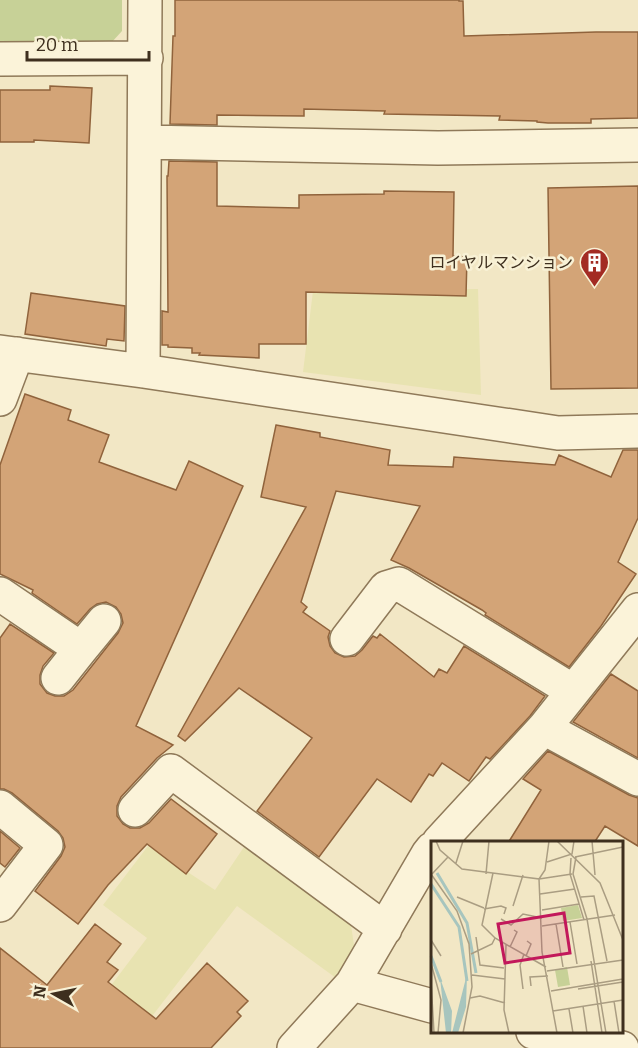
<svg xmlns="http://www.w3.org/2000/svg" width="638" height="1048" font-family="Bitter,'Noto Sans JP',serif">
  <rect width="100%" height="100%" fill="#f2e7c5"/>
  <path fill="#e8e3b1" d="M 478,289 L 481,395 L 303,372 L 313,291 Z
    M 246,844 L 351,925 L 355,952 L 336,978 L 237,906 L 146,1024 L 103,996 L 147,938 L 103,905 L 148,846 L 215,890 Z"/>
  <path fill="#c7d197" d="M 0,0 L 122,0 L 122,31 L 111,43 L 0,44 Z"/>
  <path fill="#d3a477" stroke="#90633c" stroke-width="1.5" d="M 175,0 L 459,0 L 459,1 L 463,1 L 464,36 L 596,32 L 638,32 L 638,118 L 591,119 L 591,123 L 548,123 L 537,122 L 537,121 L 499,120 L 500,116 L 384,114 L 385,111 L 304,109 L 304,116 L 217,115 L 217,125 L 170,124 L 173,36 L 175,36 Z
    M 50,86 L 92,88 L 89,143 L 34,140 L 34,142 L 0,142 L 0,90 L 50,90 Z
    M 169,161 L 217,162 L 217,206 L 299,208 L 299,195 L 384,194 L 384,191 L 454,192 L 453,256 L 467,257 L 466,296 L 306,292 L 306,344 L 259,344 L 259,358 L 199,355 L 200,353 L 192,353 L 192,348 L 168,347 L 168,345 L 162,345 L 162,311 L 168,312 L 167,176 L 168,176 Z
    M 638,186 L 638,388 L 551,389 L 548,188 Z
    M 31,293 L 125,306 L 124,341 L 107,339 L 106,346 L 25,334 Z
    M 25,394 L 71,410 L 68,420 L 109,435 L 99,462 L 176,490 L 189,461 L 243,486 L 136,726 L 173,745 L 157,758 L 121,797 L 117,806 L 117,816 L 123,824 L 130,828 L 140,828 L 149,823 L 171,799 L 217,834 L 186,874 L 147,844 L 108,885 L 78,924 L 35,891 L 61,856 L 65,847 L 63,838 L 58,831 L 12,793 L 4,789 L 0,789 L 0,638 L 10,624 L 54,653 L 43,666 L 40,675 L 40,684 L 47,693 L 55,696 L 64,696 L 73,690 L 118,633 L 123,623 L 121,614 L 116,607 L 106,602 L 97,604 L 90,609 L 77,624 L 32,593 L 33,590 L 0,574 L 0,465 Z
    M 276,425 L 320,433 L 320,437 L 390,450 L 388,465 L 453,467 L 454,457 L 555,465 L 559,455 L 611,477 L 623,450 L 638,450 L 638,518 L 618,562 L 636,574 L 601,626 L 569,667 L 485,615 L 486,613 L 482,610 L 409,568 L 391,560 L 420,506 L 336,491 L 301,602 L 307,607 L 303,612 L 330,631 L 328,637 L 330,646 L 335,653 L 344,657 L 355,656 L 362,650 L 373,636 L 377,638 L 380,634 L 434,677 L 439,669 L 447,673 L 464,646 L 545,696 L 530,716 L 490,759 L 486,757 L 469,781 L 442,763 L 433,776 L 429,774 L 411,802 L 377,779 L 319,857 L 257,811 L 312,738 L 239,688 L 185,741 L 178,736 L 306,507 L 261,497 Z
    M 611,674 L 638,691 L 638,758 L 573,722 Z
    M 548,751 L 629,795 L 638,798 L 638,846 L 605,826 L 594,843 L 508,843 L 541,790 L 523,779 Z
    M 0,831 L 20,848 L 5,867 L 0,863 Z
    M 95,924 L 121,944 L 107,962 L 118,970 L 108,982 L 156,1019 L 207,963 L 248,1001 L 237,1012 L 241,1016 L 211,1048 L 0,1048 L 0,948 L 47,985 Z"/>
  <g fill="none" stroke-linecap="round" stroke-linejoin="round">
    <defs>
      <path id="minor" d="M 0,59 L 146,58
        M 145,142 L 438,148 L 638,145
        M 0,352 L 143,371 L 558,433 L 638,431
        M 143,371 L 145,0
        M 0,399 L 17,354
        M 0,594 L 81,649 L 104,621
        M 347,639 L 386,588 L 399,584 L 573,691
        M 58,678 L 81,649
        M 544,728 L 638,779
        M 0,807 L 46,845 L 0,905
        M 135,810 L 171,771 L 385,929
        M 439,842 L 544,728 L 638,610
        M 352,984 L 432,1006
        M 533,1032 L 622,1048
        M 294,1048 L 352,984 L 428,854 L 432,849"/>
    </defs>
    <use href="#minor" stroke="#8f7959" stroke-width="36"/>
    <use href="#minor" stroke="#fbf3d9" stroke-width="33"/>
  </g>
  <defs>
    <symbol id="building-pin" viewBox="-11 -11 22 30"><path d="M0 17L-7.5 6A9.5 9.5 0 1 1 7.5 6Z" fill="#a32b23" stroke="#f8f1d5"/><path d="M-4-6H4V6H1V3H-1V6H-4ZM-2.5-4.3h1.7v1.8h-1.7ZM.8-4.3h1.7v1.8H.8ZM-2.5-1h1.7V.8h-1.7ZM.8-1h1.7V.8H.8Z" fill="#fff"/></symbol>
  </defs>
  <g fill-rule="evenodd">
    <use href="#building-pin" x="578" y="246" width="33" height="45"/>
  </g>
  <g text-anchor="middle" stroke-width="5" stroke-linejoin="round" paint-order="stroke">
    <g font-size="16" fill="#3e2f1e" stroke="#f8f1d5" text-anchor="end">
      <text x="573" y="268">ロイヤルマンション</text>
    </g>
  </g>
  <g transform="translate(431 841)">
    <rect width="192" height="192" fill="#f2e7c5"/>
    <path d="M 147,64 L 151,77 L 132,80 L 130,67 ZM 136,126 L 139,144 L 127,146 L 124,129 Z" fill="#c7d197"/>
    <path d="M 36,133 L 35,166 L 27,192 L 21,192 ZM 9,137 L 21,170 L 20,192 L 15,192 Z" fill="#a7c5be"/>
    <path fill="none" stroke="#a7c5be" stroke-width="3" d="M 6,32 L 36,82 L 45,132M 0,43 L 28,86 L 36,140M 0,115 L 10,141"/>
    <path fill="none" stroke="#aa9d82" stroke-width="1.5" d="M 5,0 L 9,9 L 31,28 L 108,38 L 111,111 L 126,192M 126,0 L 169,42 L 192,99M 161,0 L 164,34M 144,16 L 192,6M 145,16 L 142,33 L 156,78 L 175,192M 140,17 L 139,33 L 153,79M 116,21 L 141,13 L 143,0M 25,22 L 32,0M 62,32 L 51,84 L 64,97 L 115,126M 0,33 L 26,70 L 38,103 L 41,146 L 32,192M 1,33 L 17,16M 55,33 L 58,0M 108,38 L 114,29 L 118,0M 108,38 L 141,33M 109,53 L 144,48M 26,56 L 53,67M 150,56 L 163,55 L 176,120M 82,65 L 92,34M 53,68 L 70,65 L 75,67 L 73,73M 111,69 L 148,63M 70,78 L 80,84 L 92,73 L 111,77M 139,81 L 146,123M 125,83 L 132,126M 111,85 L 184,74M 45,96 L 49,124 L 73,127M 0,99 L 10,115M 75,104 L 73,169 L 78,192M 79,106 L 86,91 L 83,89M 40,113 L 61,103 L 64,97M 95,115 L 100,103 L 96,100M 160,120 L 171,192M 0,122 L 10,159 L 7,192M 116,130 L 192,119M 41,134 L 74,138M 0,140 L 3,192M 100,145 L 99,136 L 117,135M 92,148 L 89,124 L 93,113M 147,148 L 192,141M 120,150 L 192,138M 39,157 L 49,155 L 74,162M 183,160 L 188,192M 152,165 L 156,192M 138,168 L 142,192M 122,170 L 192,159"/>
    <path fill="#c2185b" fill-opacity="0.15" stroke="#c2185b" stroke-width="3" d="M 133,72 L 139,112 L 74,122 L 67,83 Z"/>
    <rect width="192" height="192" fill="none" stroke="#3e2f1e" stroke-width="3"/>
  </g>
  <g transform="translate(54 994) rotate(279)" stroke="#f8f1d5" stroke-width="4.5" paint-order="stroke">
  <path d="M0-4.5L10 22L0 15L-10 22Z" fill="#3e2f1e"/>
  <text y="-9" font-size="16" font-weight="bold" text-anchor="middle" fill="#3e2f1e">N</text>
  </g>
  <path d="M27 51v9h122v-9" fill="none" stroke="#3e2f1e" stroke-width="3"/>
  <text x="36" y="51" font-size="18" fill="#3e2f1e" stroke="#f8f1d5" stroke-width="4.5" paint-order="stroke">20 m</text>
</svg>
